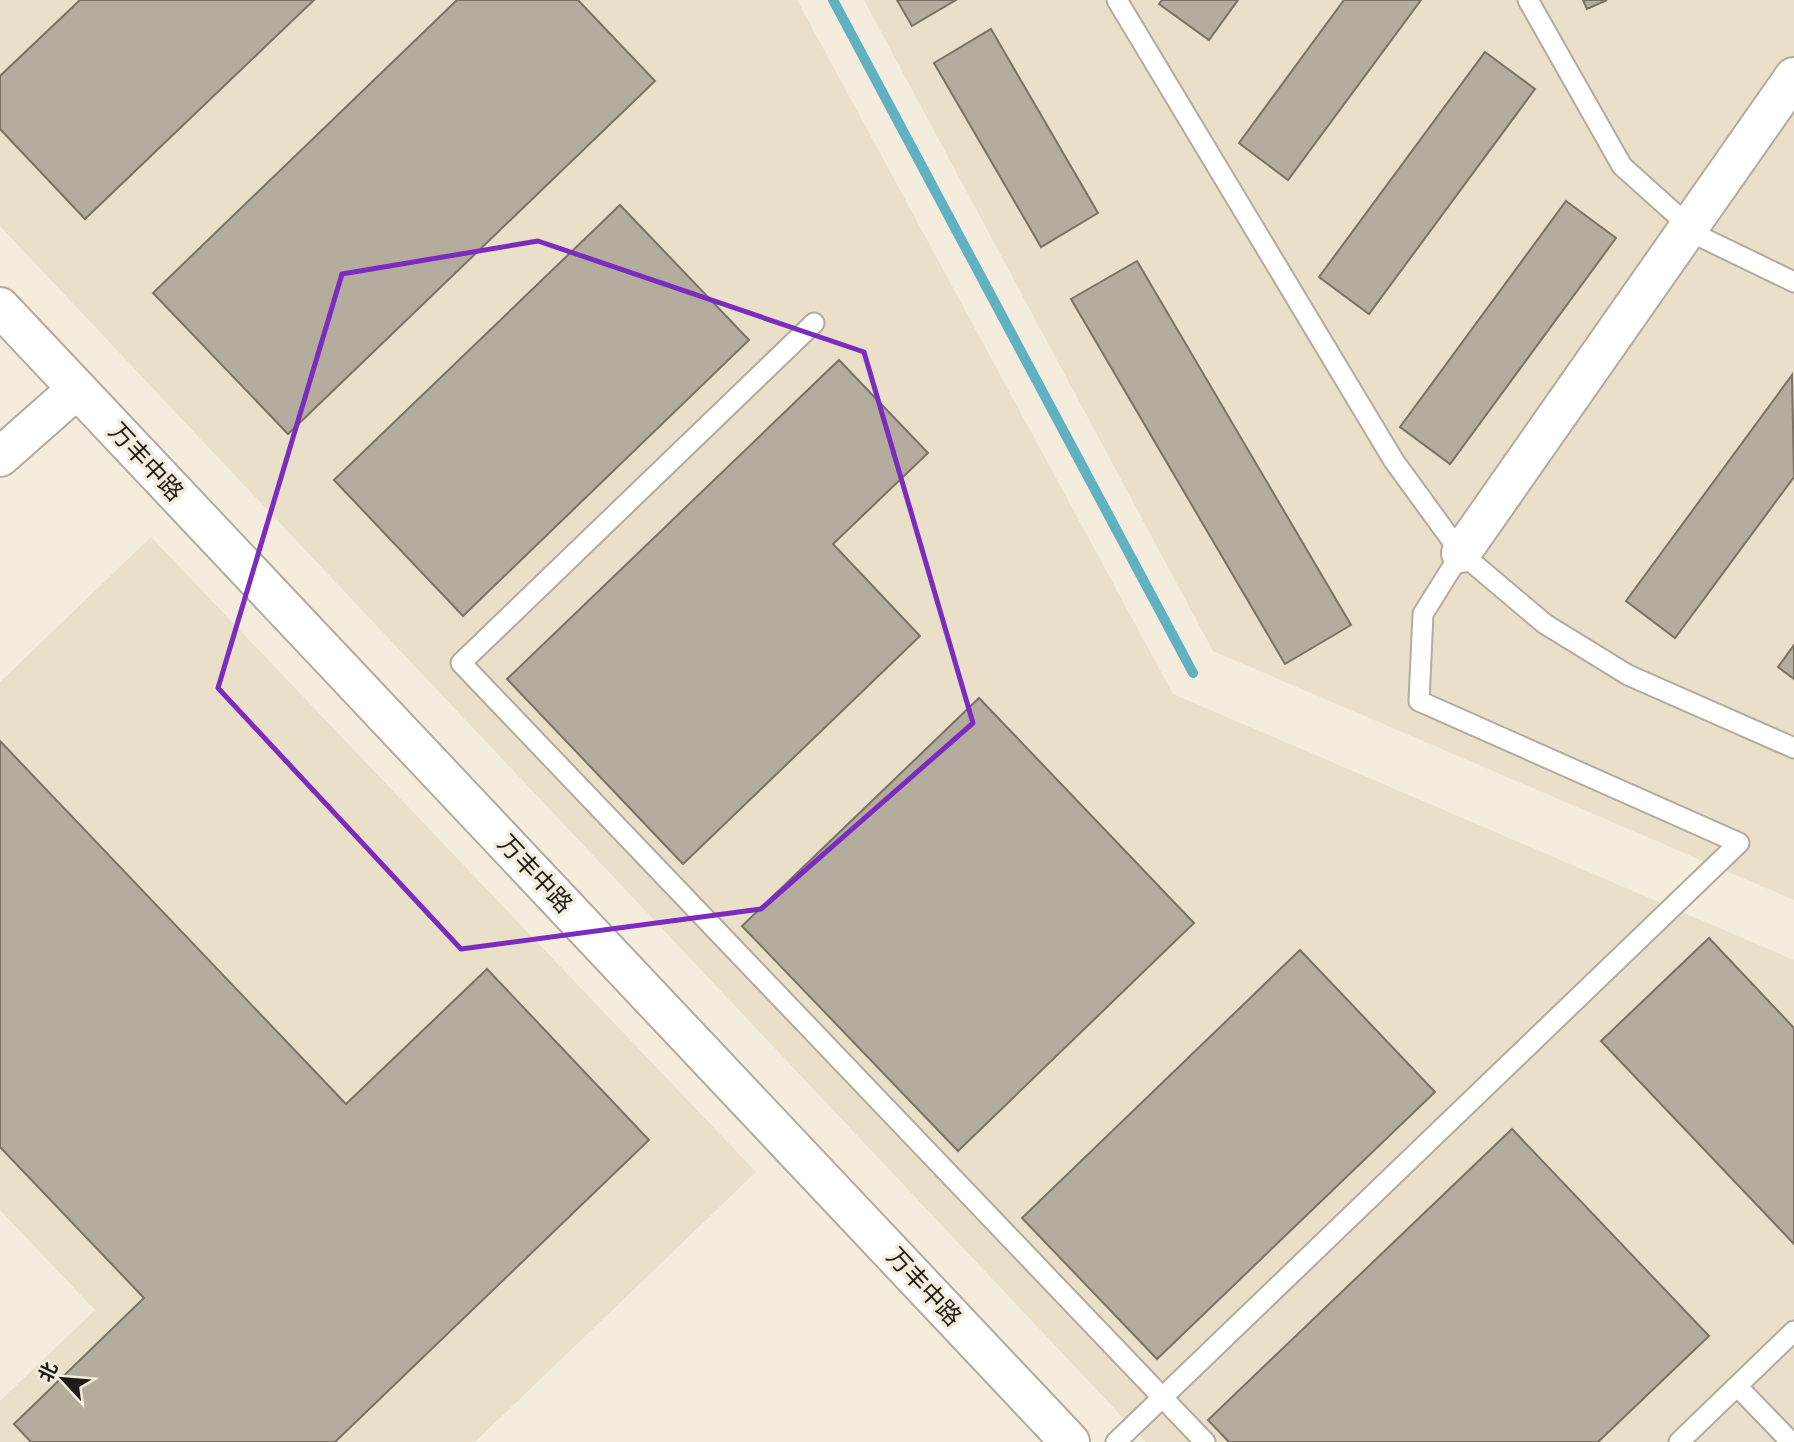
<svg xmlns="http://www.w3.org/2000/svg" width="1794" height="1442" font-family="'Exo 2','Noto Sans SC',sans-serif">
  <rect width="100%" height="100%" fill="#f4ecdd"/>
  <path fill="#eadfc9" d="M 0,0 L 797,0 L 1173,694 L 1794,960 L 1794,1442 L 1146,1442 L 0,226 Z
    M 864,0 L 1794,0 L 1794,900 L 1213,651 Z
    M 151,537 L 756,1172 L 475,1442 L 0,1442 L 0,1401 L 95,1310 L 0,1210 L 0,682 Z"/>
  <g fill="none" stroke-linecap="round" stroke-linejoin="round">
    <path stroke="#60b1c2" stroke-width="10" d="M 833,0 L 1193,673"/>
  </g>
  <path fill="#b4ad9e" stroke="#7a7365" stroke-width="2" d="M 80,0 L 314,0 L 85,219 L 0,129 L 0,76 Z
    M 457,0 L 578,0 L 655,81 L 288,434 L 153,293 Z
    M 897,0 L 956,0 L 912,26 Z
    M 1162,0 L 1238,0 L 1209,40 L 1159,4 Z
    M 1344,0 L 1421,0 L 1288,180 L 1239,143 Z
    M 1583,0 L 1607,0 L 1587,9 Z
    M 991,29 L 1098,213 L 1041,247 L 934,63 Z
    M 1485,52 L 1535,89 L 1369,314 L 1319,277 Z
    M 1566,201 L 1616,238 L 1450,464 L 1400,427 Z
    M 620,205 L 749,340 L 463,616 L 334,480 Z
    M 1137,261 L 1351,625 L 1285,664 L 1071,299 Z
    M 839,360 L 928,453 L 833,544 L 920,636 L 683,864 L 507,679 Z
    M 1792,375 L 1794,477 L 1675,638 L 1626,601 Z
    M 1794,645 L 1794,679 L 1778,667 Z
    M 979,698 L 1194,923 L 958,1151 L 742,926 Z
    M 0,741 L 346,1104 L 487,969 L 649,1140 L 335,1442 L 31,1442 L 14,1424 L 144,1298 L 0,1147 Z
    M 1709,938 L 1794,1028 L 1794,1244 L 1601,1041 Z
    M 1300,950 L 1435,1092 L 1157,1359 L 1022,1218 Z
    M 1512,1129 L 1709,1336 L 1598,1442 L 1229,1442 L 1208,1420 Z"/>
  <g fill="none" stroke-linecap="round" stroke-linejoin="round">
    <defs>
      <path id="lane" d="M 1117,0 L 1394,461 L 1461,553 L 1545,624 L 1628,675 L 1794,748
        M 1528,0 L 1622,166 L 1701,237 L 1794,282
        M 814,323 L 461,663 L 1205,1442
        M 1737,1386 L 1791,1442
        M 1116,1442 L 1739,843 L 1419,701 L 1423,614 L 1461,553
        M 1679,1442 L 1794,1331"/>
      <path id="street" d="M 0,307 L 1070,1442
        M 1461,553 L 1794,77"/>
      <path id="secondary" d="M 0,457 L 77,389"/>
    </defs>
    <use href="#lane" stroke="#b3ab9d" stroke-width="23"/>
    <use href="#street" stroke="#b3ab9d" stroke-width="42"/>
    <use href="#secondary" stroke="#b3ab9d" stroke-width="42"/>
    <use href="#lane" stroke="#fff" stroke-width="19"/>
    <use href="#street" stroke="#fff" stroke-width="38"/>
    <use href="#secondary" stroke="#fff" stroke-width="38"/>
  </g>
  <path fill="none" stroke="#7b2cbf" stroke-width="5" stroke-linejoin="round" d="M 538,241 L 864,352 L 973,723 L 761,909 L 461,949 L 218,688 L 342,274 Z"/>
  <g text-anchor="middle" stroke-width="7" stroke-linejoin="round" paint-order="stroke">
    <g font-size="24" fill="#201d18" stroke="#f4ecdd">
      <text transform="translate(146 462) rotate(47)" y="8">万丰中路</text>
      <text transform="translate(535 874) rotate(47)" y="8">万丰中路</text>
      <text transform="translate(924 1287) rotate(47)" y="8">万丰中路</text>
    </g>
  </g>
  <g transform="translate(63 1379) rotate(296)" stroke="#f4ecdd" stroke-width="5" paint-order="stroke">
  <path d="M0-5L12 26L0 18L-12 26Z" fill="#201d18"/>
  <text y="-10" font-size="19" font-weight="bold" text-anchor="middle" fill="#201d18">北</text>
  </g>
</svg>
